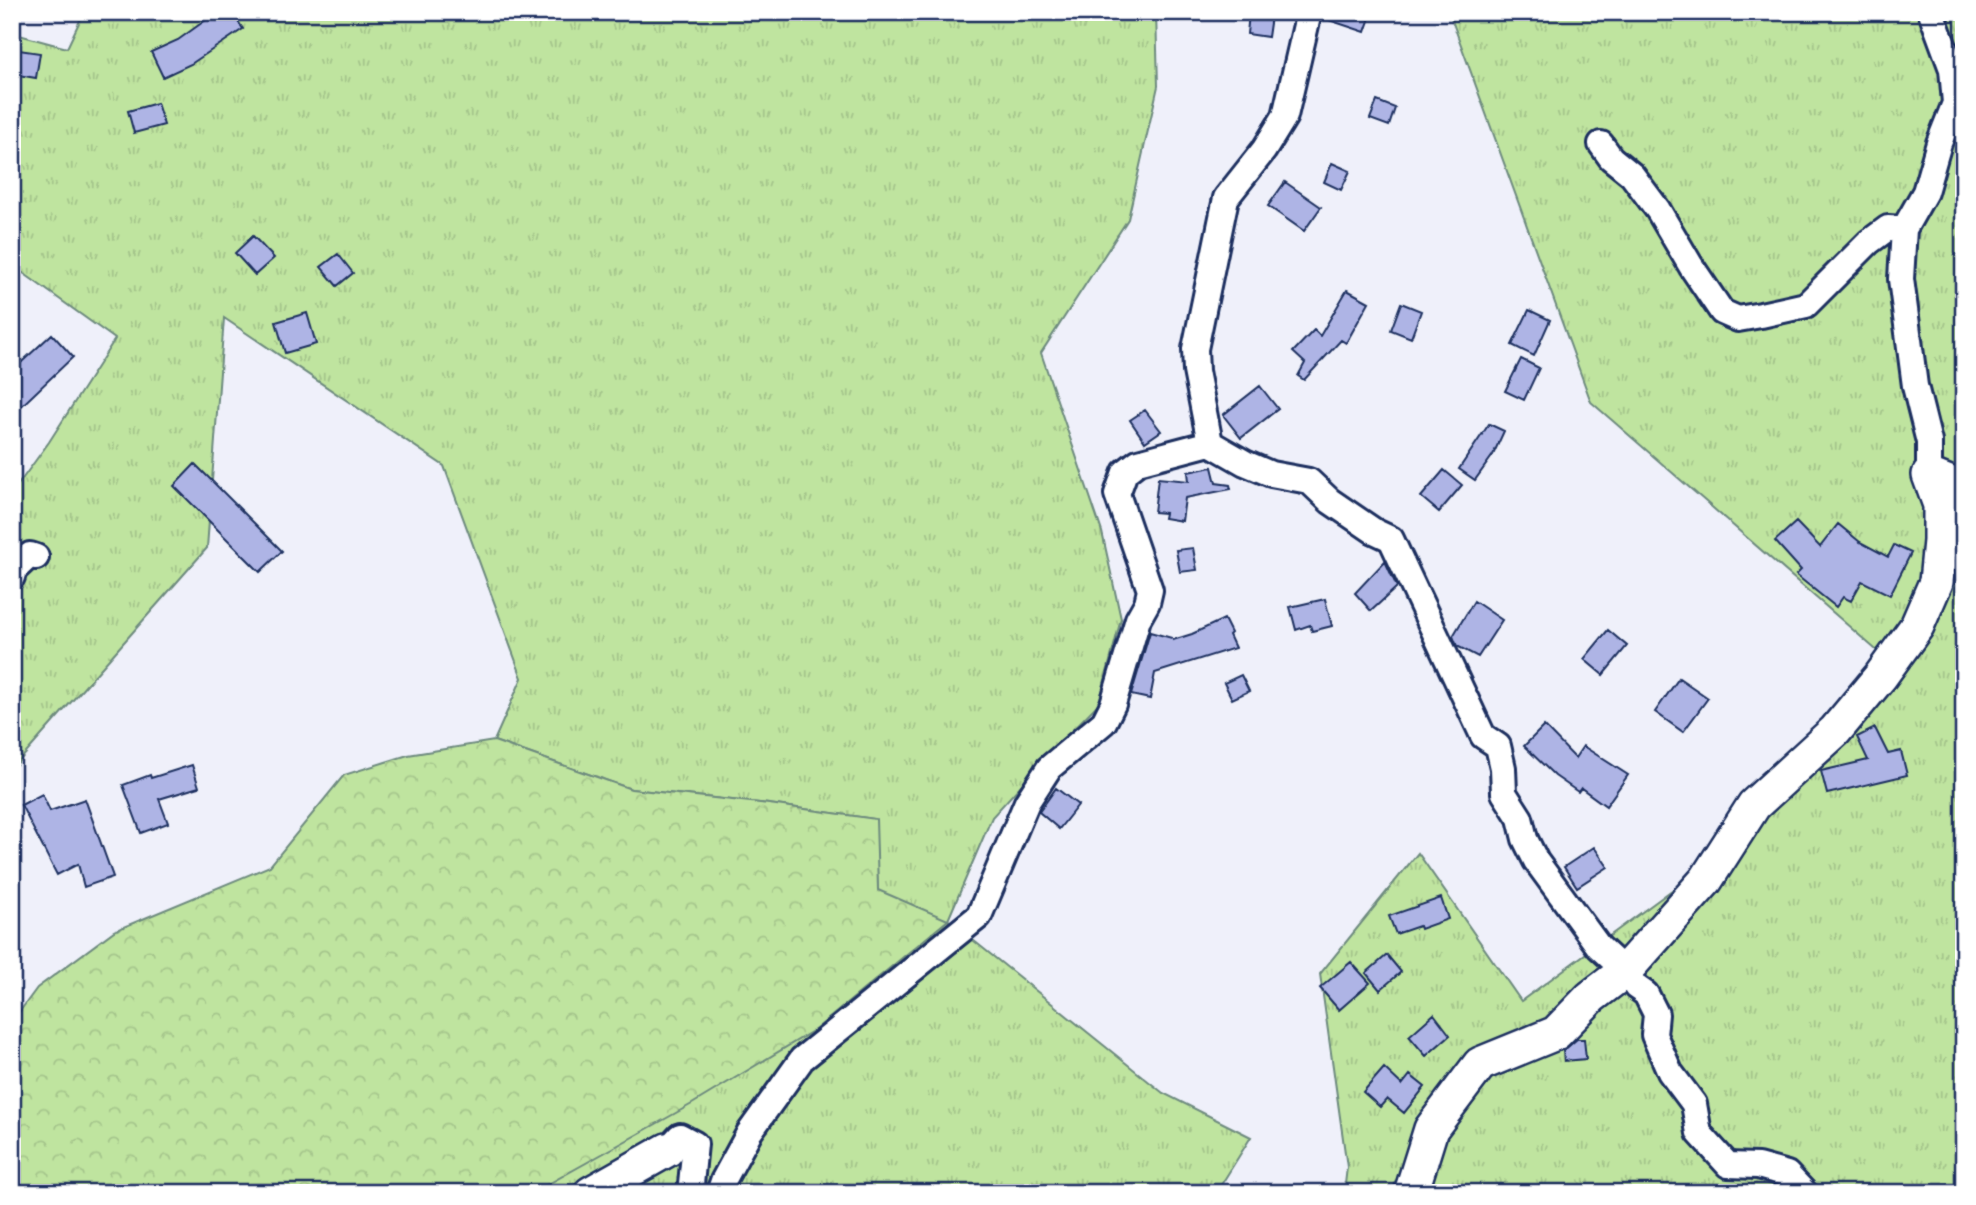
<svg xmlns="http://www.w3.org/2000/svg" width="1976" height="1205" font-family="'Architects Daughter',sans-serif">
  <defs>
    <pattern id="grass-tufts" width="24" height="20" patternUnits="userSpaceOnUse" patternTransform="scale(1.75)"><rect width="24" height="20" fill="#bfe49f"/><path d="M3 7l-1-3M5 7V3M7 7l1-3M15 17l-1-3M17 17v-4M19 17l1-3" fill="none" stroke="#a4c48b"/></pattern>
    <pattern id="forest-crowns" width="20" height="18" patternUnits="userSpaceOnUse" patternTransform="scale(1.75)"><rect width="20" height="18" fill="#bfe49f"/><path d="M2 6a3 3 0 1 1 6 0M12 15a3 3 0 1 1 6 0" fill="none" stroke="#a4c48b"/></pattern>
  </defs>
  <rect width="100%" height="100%" fill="#eff0fa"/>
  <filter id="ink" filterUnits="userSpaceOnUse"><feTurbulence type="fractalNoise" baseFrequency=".0143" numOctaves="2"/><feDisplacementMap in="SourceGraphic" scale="14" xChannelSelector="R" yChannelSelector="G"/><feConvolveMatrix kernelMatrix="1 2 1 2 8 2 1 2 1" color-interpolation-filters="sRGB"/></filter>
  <g filter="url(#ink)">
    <path fill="url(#grass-tufts)" stroke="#6d8a7e" stroke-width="2" d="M 84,12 L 1156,12 L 1158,86 L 1128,219 L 1041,353 L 1102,532 L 1121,619 L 1099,703 L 1051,752 L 992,817 L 948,920 L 1163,1093 L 1251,1137 L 1216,1193 L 532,1193 L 816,1029 L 878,890 L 875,819 L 769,804 L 631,789 L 494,741 L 522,678 L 444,466 L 224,318 L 207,548 L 12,769 L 12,493 L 49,442 L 115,339 L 12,265 L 12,33 L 67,48 Z
      M 1449,12 L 1964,12 L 1964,1193 L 1344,1193 L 1347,1167 L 1320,974 L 1418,853 L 1521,1001 L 1676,887 L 1890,662 L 1591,402 Z"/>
    <path fill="url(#forest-crowns)" stroke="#6d8a7e" stroke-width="2" d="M 494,741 L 631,789 L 769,804 L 876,819 L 878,890 L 948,920 L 816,1029 L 692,1104 L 532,1193 L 12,1193 L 12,1022 L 37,988 L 114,931 L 270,866 L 344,775 L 408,755 Z"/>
    <path fill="#aeb4e5" stroke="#1b2f5e" stroke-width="2" d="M 217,12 L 232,12 L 243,29 L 191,64 L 163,77 L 151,52 L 178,40 Z
      M 1323,12 L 1372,12 L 1365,32 L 1323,18 Z
      M 1249,13 L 1271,16 L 1268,37 L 1247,34 Z
      M 12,49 L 40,53 L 36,78 L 12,74 Z
      M 1377,101 L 1395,108 L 1389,126 L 1370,119 Z
      M 157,103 L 164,125 L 134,133 L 128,111 Z
      M 1332,163 L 1350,171 L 1341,190 L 1324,182 Z
      M 1285,182 L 1321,207 L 1304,231 L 1268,206 Z
      M 253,236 L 274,258 L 255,275 L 235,253 Z
      M 338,254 L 353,273 L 337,286 L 321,267 Z
      M 1347,290 L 1369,302 L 1346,343 L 1341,340 L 1304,380 L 1298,376 L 1305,363 L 1293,352 L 1314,330 L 1320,336 Z
      M 1401,303 L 1421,311 L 1411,338 L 1391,330 Z
      M 1529,310 L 1550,320 L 1534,356 L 1512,345 Z
      M 307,313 L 316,344 L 285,353 L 276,322 Z
      M 52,334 L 73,357 L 12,415 L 12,371 Z
      M 1521,359 L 1539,368 L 1524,400 L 1505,391 Z
      M 1260,386 L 1278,409 L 1241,438 L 1223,415 Z
      M 1145,410 L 1161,431 L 1145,442 L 1130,420 Z
      M 1489,424 L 1504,431 L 1493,455 L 1475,480 L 1459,469 Z
      M 195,464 L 282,551 L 260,572 L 174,486 Z
      M 1212,467 L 1216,483 L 1230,485 L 1231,489 L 1185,498 L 1182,521 L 1164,518 L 1165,513 L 1154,512 L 1158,478 L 1189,481 L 1188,472 Z
      M 1444,470 L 1462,485 L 1439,512 L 1421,497 Z
      M 1796,522 L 1820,547 L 1838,524 L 1860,542 L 1888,557 L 1894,545 L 1911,553 L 1890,595 L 1862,581 L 1851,601 L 1843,597 L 1836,607 L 1796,575 L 1801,570 L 1775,541 Z
      M 1193,548 L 1197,570 L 1180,572 L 1176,550 Z
      M 1385,561 L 1397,587 L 1371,611 L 1355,593 Z
      M 1325,599 L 1332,626 L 1312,631 L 1310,625 L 1296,630 L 1290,607 Z
      M 1474,601 L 1502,620 L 1478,657 L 1457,646 L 1453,636 Z
      M 1224,619 L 1231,633 L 1229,635 L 1235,648 L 1155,673 L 1150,699 L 1131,695 L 1150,632 L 1172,638 L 1173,640 L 1192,634 Z
      M 1608,630 L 1627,646 L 1603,675 L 1584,659 Z
      M 1241,675 L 1249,691 L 1232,699 L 1224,683 Z
      M 1679,678 L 1708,698 L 1683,732 L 1655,712 Z
      M 1544,726 L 1575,758 L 1583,746 L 1628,775 L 1606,806 L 1581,788 L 1578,792 L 1555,776 L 1524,746 Z
      M 1875,728 L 1888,754 L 1901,751 L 1907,775 L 1827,794 L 1821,771 L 1868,760 L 1857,737 Z
      M 192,765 L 199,787 L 159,799 L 168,823 L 141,833 L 123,785 L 150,775 L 151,778 Z
      M 1056,788 L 1078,805 L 1059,829 L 1039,812 Z
      M 42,794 L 50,811 L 85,799 L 113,877 L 84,887 L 78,864 L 57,875 L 21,805 Z
      M 1594,847 L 1608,867 L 1577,887 L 1564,867 Z
      M 1441,898 L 1448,919 L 1420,929 L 1419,926 L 1396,934 L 1389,916 Z
      M 1387,955 L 1401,972 L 1380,990 L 1366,973 Z
      M 1351,962 L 1370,983 L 1339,1010 L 1320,988 Z
      M 1434,1014 L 1450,1035 L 1426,1056 L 1409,1036 Z
      M 1577,1039 L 1584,1039 L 1586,1059 L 1564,1061 L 1563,1051 Z
      M 1384,1068 L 1402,1085 L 1410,1075 L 1425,1087 L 1404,1113 L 1387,1099 L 1380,1107 L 1363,1092 Z"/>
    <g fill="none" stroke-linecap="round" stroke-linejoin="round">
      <defs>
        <path id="street" d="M 1601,144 L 1611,158 L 1632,175 L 1658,210 L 1691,266 L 1722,312 L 1738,319 L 1761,315 L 1806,305 L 1869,242 L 1888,228 L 1904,229
          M 1210,443 L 1245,463 L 1271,474 L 1309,481 L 1330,501 L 1374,531 L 1391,539 L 1483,736 L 1498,746 L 1503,768 L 1504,793 L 1520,818 L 1525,839 L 1536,861 L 1599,947 L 1625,971 L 1636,987 L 1646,994 L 1656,1014 L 1654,1035 L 1670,1072 L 1694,1104 L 1699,1133 L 1728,1165 L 1758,1166 L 1787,1174 L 1805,1193
          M 1929,475 L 1929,442 L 1915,386 L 1901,279 L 1904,229 L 1925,192 L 1939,143 L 1955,103 L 1952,69 L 1931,12
          M 12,577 L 14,570 L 30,555 L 36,557
          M 667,1150 L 680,1136 L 695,1144 L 691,1184 L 694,1193
          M 719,1193 L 723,1181 L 749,1133 L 802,1059 L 979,916 L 1027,802 L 1049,768 L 1104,722 L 1113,704 L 1138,619 L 1147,603 L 1150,590 L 1117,494 L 1125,472 L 1138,462 L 1210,443 L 1196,371 L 1195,349 L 1226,198 L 1264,150 L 1285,116 L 1309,12"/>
        <path id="secondary" d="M 591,1193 L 667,1150
          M 1411,1193 L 1431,1129 L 1480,1064 L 1556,1033 L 1591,997 L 1625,971 L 1706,880 L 1754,805 L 1835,731 L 1880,677 L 1917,626 L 1936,582 L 1940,541 L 1940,505 L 1929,475 L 1964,489"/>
      </defs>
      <use href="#street" stroke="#1b2f5e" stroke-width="30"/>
      <use href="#secondary" stroke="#1b2f5e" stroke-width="38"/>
      <use href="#street" stroke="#fff" stroke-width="24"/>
      <use href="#secondary" stroke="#fff" stroke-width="33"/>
    </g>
  </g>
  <rect width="1976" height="1205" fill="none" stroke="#fff" stroke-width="42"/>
  <rect x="21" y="21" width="1934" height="1163" fill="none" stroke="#1b2f5e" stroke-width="2.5" filter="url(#ink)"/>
</svg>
